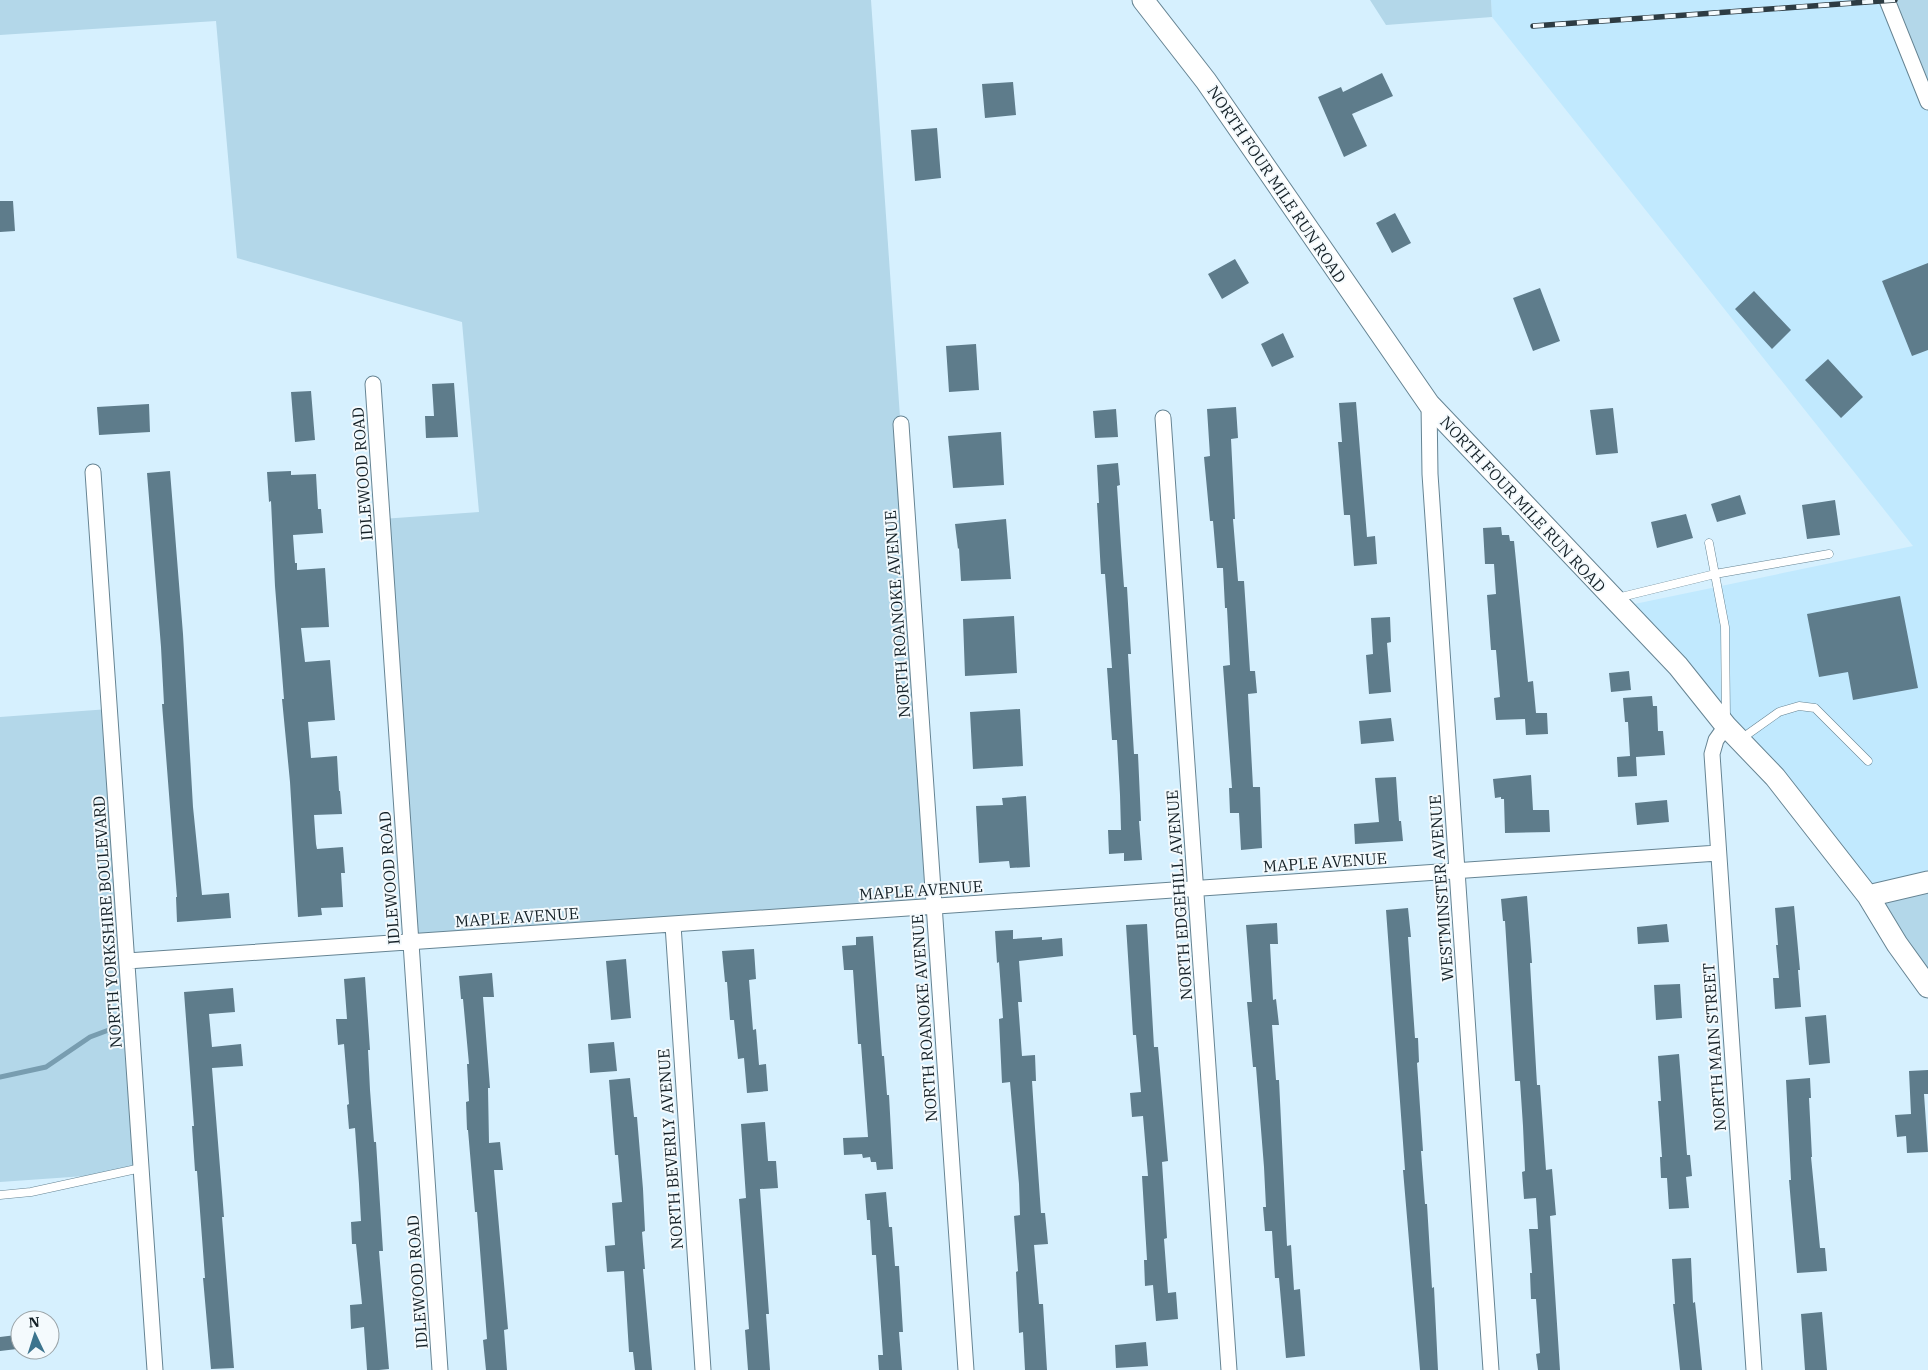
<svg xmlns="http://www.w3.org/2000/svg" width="1928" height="1370" font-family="'IBM Plex Serif',serif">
  <rect width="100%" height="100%" fill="#d6f0fe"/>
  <path fill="#c1e9fe" d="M 1491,0 L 1887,0 L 1928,102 L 1928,882 L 1868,896 L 1620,607 L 1913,546 L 1492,17 Z"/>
  <path fill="#b3d7e9" d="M 0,0 L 871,0 L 934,906 L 411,942 L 382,519 L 479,512 L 462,322 L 237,258 L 216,21 L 0,35 Z
    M 1370,0 L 1491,0 L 1492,17 L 1386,25 Z
    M 1887,0 L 1928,0 L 1928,102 Z
    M 109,709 L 142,1172 L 0,1182 L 0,717 Z
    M 1928,882 L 1928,987 L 1868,896 Z"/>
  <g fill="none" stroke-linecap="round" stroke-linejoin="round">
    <path stroke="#789db0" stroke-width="5" d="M 0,1077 L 46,1067 L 90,1037 L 114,1028"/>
  </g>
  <path fill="#5e7c8b" d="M 1382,73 L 1393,96 L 1352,114 L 1367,146 L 1344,157 L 1318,97 L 1341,87 L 1343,92 Z
    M 1013,82 L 1016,115 L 985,118 L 982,84 Z
    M 937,128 L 941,178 L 915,181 L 911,130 Z
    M 0,201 L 13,201 L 15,231 L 0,232 Z
    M 1395,213 L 1411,243 L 1392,253 L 1376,223 Z
    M 1235,259 L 1249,283 L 1222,299 L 1208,274 Z
    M 1928,263 L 1928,350 L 1912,356 L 1882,281 Z
    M 1540,288 L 1560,341 L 1533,351 L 1513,298 Z
    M 1754,291 L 1791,330 L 1772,349 L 1735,309 Z
    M 1283,333 L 1294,357 L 1272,367 L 1261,344 Z
    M 976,344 L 979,390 L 949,392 L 946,346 Z
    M 1828,359 L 1863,397 L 1841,418 L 1805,380 Z
    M 454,383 L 458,437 L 426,438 L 425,416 L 434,416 L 432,384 Z
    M 311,391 L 315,440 L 295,442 L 291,392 Z
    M 1356,402 L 1367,537 L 1375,536 L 1377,564 L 1354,566 L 1350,515 L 1344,515 L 1338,442 L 1342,442 L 1339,403 Z
    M 149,404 L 150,432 L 99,435 L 97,407 Z
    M 1236,407 L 1238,438 L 1231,439 L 1235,519 L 1233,519 L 1238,581 L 1244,581 L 1250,671 L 1255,671 L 1257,693 L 1248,694 L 1253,787 L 1260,787 L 1262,848 L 1241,850 L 1239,813 L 1230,813 L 1229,788 L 1232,788 L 1223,666 L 1230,665 L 1227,608 L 1225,608 L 1223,568 L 1217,568 L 1213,521 L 1210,521 L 1204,457 L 1210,456 L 1207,409 Z
    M 1613,408 L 1618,453 L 1596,455 L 1590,410 Z
    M 1116,409 L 1118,437 L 1095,438 L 1093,411 Z
    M 1001,432 L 1004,485 L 953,488 L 948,436 Z
    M 1118,463 L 1120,485 L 1117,486 L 1121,546 L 1124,587 L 1127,587 L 1131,654 L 1128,654 L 1134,754 L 1138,754 L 1141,821 L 1139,821 L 1142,860 L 1124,861 L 1124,853 L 1109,854 L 1108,830 L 1121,830 L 1120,795 L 1117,740 L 1112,740 L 1107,668 L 1112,668 L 1105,574 L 1101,574 L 1097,503 L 1099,503 L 1097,465 Z
    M 170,471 L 183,634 L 193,807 L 202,895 L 229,893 L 231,918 L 177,922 L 176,897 L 177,897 L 162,704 L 164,704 L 161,647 L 147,473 Z
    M 291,471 L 291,475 L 316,474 L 318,509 L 321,509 L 323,533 L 293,535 L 295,563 L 297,563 L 297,570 L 325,568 L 329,627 L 301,628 L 305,662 L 330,660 L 335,720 L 308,722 L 311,758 L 337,756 L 339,791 L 340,791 L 342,814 L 314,815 L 316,844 L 317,849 L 343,847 L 345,873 L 341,873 L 343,907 L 321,908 L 322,915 L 298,917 L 290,782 L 282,699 L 284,699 L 275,586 L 271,501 L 269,502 L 267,472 Z
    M 1740,495 L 1746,514 L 1717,522 L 1711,504 Z
    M 1835,500 L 1840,535 L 1807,539 L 1802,505 Z
    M 1686,514 L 1693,538 L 1657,548 L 1651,522 Z
    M 1006,519 L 1011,579 L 961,581 L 959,548 L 958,549 L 955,524 Z
    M 1501,527 L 1502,535 L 1509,535 L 1510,541 L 1514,541 L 1528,682 L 1533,681 L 1536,713 L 1547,713 L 1548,734 L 1526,735 L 1525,719 L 1496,720 L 1494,698 L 1500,697 L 1496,650 L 1491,650 L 1487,595 L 1496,594 L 1494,564 L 1485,564 L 1483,528 Z
    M 1900,596 L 1918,688 L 1853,700 L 1848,672 L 1819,677 L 1807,614 Z
    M 1014,616 L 1017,673 L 965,676 L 963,619 Z
    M 1390,617 L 1391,642 L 1387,643 L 1391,692 L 1369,694 L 1366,655 L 1373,654 L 1371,618 Z
    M 1629,671 L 1631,690 L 1611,692 L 1609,673 Z
    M 1652,696 L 1653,706 L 1657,706 L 1658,731 L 1663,731 L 1665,755 L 1636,757 L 1637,776 L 1618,777 L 1617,757 L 1630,756 L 1628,722 L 1625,722 L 1623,698 Z
    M 1020,709 L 1023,766 L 973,769 L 970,712 Z
    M 1391,718 L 1394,741 L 1361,744 L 1359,721 Z
    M 1531,775 L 1533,810 L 1549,810 L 1550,832 L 1505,833 L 1504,799 L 1501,799 L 1501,797 L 1495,798 L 1493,779 Z
    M 1396,777 L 1399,821 L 1401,821 L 1403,841 L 1355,844 L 1354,824 L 1379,822 L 1375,778 Z
    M 1026,796 L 1030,867 L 1010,868 L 1009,861 L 979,863 L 976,806 L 1003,805 L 1002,798 Z
    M 1667,800 L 1669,822 L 1637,825 L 1635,803 Z
    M 1527,896 L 1532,963 L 1530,963 L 1537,1085 L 1540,1085 L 1546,1170 L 1552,1169 L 1556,1215 L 1550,1216 L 1560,1370 L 1538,1370 L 1536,1354 L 1540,1353 L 1536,1299 L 1531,1299 L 1530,1273 L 1532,1273 L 1529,1229 L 1538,1229 L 1536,1198 L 1524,1199 L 1522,1172 L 1525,1171 L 1523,1126 L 1520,1081 L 1515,1081 L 1505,921 L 1503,921 L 1501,899 Z
    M 1794,906 L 1800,970 L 1798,970 L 1801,1007 L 1775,1009 L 1773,978 L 1779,978 L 1776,945 L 1778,945 L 1775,908 Z
    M 1408,908 L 1411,937 L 1408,937 L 1415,1038 L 1418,1038 L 1419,1062 L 1417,1063 L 1423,1151 L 1421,1151 L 1425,1204 L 1427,1204 L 1432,1288 L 1434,1287 L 1438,1370 L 1420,1370 L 1403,1170 L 1405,1170 L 1386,910 Z
    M 1277,923 L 1278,944 L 1270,944 L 1273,1000 L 1276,999 L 1279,1025 L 1272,1025 L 1276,1080 L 1279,1080 L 1287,1246 L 1291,1245 L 1294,1290 L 1300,1289 L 1305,1356 L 1286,1358 L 1279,1278 L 1275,1278 L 1272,1231 L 1265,1231 L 1263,1207 L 1266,1207 L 1264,1167 L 1256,1067 L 1253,1067 L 1247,1002 L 1252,1002 L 1246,925 Z
    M 1147,924 L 1154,1047 L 1158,1047 L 1168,1161 L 1162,1162 L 1167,1238 L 1164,1239 L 1168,1293 L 1176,1292 L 1178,1319 L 1156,1321 L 1153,1285 L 1145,1286 L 1144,1260 L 1147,1260 L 1142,1176 L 1148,1176 L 1143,1116 L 1132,1117 L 1130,1093 L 1141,1092 L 1136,1035 L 1133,1035 L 1126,925 Z
    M 1667,924 L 1669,942 L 1638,944 L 1637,927 Z
    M 1013,930 L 1013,939 L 1042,937 L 1042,940 L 1062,938 L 1063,956 L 1019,961 L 1022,1002 L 1018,1002 L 1022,1056 L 1035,1055 L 1036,1081 L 1032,1081 L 1035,1128 L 1041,1213 L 1045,1213 L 1048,1244 L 1034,1245 L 1039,1304 L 1043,1304 L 1047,1370 L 1025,1370 L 1023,1332 L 1019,1333 L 1016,1272 L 1018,1271 L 1014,1216 L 1020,1215 L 1019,1184 L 1010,1082 L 1002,1083 L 999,1019 L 1003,1018 L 999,962 L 997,963 L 995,931 Z
    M 873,936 L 882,1056 L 884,1056 L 887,1095 L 889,1095 L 893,1169 L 877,1170 L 876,1162 L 871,1162 L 870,1157 L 863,1158 L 862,1154 L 844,1155 L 843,1138 L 868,1137 L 861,1044 L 858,1044 L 853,970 L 844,970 L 842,946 L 856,945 L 856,937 Z
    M 754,949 L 756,979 L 749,980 L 753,1030 L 756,1029 L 759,1065 L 766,1064 L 768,1091 L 747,1093 L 744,1058 L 738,1059 L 734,1020 L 730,1020 L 727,982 L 725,982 L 722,951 Z
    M 626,959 L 631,1018 L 611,1020 L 606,961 Z
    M 492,973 L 494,997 L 483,997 L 490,1088 L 488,1088 L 489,1143 L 500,1142 L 503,1170 L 494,1170 L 508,1329 L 504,1330 L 507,1370 L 486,1370 L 483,1340 L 487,1339 L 477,1212 L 475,1212 L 468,1130 L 467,1130 L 466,1102 L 469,1101 L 467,1064 L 469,1064 L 463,999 L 461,999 L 459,976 Z
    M 365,977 L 370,1050 L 368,1050 L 370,1090 L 374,1142 L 376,1142 L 383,1251 L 379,1251 L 389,1369 L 379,1370 L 367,1370 L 364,1327 L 351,1329 L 350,1305 L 362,1304 L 356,1244 L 352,1244 L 351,1222 L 361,1221 L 359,1184 L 355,1128 L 349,1129 L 347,1105 L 349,1104 L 344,1044 L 338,1045 L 336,1019 L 347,1019 L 344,979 Z
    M 1680,984 L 1682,1018 L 1656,1020 L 1654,985 Z
    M 233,988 L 235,1012 L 209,1014 L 212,1047 L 241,1044 L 243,1066 L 212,1068 L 224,1217 L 222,1217 L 234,1368 L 211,1369 L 203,1278 L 205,1278 L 197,1171 L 195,1171 L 192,1126 L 194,1126 L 184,992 Z
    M 1826,1015 L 1830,1063 L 1809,1065 L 1805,1017 Z
    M 614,1042 L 617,1071 L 590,1073 L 588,1044 Z
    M 1679,1054 L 1687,1155 L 1690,1155 L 1692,1176 L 1686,1177 L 1689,1208 L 1669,1209 L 1667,1178 L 1661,1178 L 1660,1157 L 1662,1157 L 1658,1101 L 1661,1101 L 1658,1056 Z
    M 1928,1070 L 1928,1094 L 1924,1094 L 1928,1152 L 1907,1153 L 1906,1136 L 1897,1137 L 1895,1115 L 1911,1114 L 1909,1071 Z
    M 630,1078 L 634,1117 L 637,1117 L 643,1189 L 645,1231 L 642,1232 L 645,1269 L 643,1269 L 652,1370 L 635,1370 L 633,1352 L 629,1352 L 624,1271 L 607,1272 L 605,1246 L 615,1245 L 612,1203 L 622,1202 L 618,1155 L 615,1155 L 609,1080 Z
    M 1810,1078 L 1811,1098 L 1809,1098 L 1812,1157 L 1811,1157 L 1820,1248 L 1825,1248 L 1827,1271 L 1797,1273 L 1789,1180 L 1791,1180 L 1786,1080 Z
    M 765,1122 L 768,1161 L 776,1161 L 778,1188 L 760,1189 L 769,1314 L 766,1314 L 770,1370 L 748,1370 L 745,1330 L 749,1329 L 739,1199 L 746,1198 L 741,1124 Z
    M 886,1192 L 889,1227 L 892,1227 L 895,1266 L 899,1266 L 903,1332 L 899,1332 L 902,1370 L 879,1370 L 878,1355 L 883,1355 L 876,1255 L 872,1255 L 870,1220 L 867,1220 L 865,1194 Z
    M 1691,1258 L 1693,1303 L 1695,1302 L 1702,1370 L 1680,1370 L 1673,1304 L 1675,1304 L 1672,1259 Z
    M 1822,1312 L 1827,1370 L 1805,1370 L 1801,1314 Z
    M 16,1335 L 17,1349 L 0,1351 L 0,1337 Z
    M 1146,1342 L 1148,1366 L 1116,1368 L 1115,1345 Z"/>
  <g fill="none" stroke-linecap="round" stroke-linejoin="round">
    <defs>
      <path id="lane" d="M 1709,543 L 1725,627 L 1726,719
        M 1617,598 L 1715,574 L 1829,554
        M 1741,739 L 1779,712 L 1799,706 L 1815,708 L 1868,761
        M 0,1195 L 31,1192 L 141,1168"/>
      <path id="street" d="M 1887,0 L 1928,102
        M 373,384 L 440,1370
        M 1429,404 L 1430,474 L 1491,1370
        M 1163,418 L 1229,1370
        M 901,424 L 966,1370
        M 93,472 L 155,1370
        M 1726,726 L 1716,740 L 1712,754 L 1754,1370
        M 673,925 L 703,1370
        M 127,961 L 1718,853"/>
      <path id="secondary" d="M 1143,0 L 1206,81 L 1429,404 L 1678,666 L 1726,726 L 1775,777 L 1868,896 L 1897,944 L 1928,987
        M 1868,896 L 1928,882"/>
    </defs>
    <use href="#lane" stroke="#668493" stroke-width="9"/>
    <use href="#street" stroke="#668493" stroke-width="17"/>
    <use href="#secondary" stroke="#668493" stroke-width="23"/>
    <use href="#lane" stroke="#fff" stroke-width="8"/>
    <use href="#street" stroke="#fff" stroke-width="15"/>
    <use href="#secondary" stroke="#fff" stroke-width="21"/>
    <defs>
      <path id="rail" d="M 1533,26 L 1895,0"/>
    </defs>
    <use href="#rail" stroke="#2e3c43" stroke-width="5.5"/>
    <use href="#rail" stroke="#f4fafd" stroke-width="4" stroke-dasharray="11" stroke-linecap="butt"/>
  </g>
  <g text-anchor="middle" stroke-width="4" stroke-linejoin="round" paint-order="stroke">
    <g font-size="16" fill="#142026" stroke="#f4fafd">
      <text transform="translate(1277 184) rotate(56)" y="6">NORTH FOUR MILE RUN ROAD</text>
      <text transform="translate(362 474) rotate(-94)" y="6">IDLEWOOD ROAD</text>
      <text transform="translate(1523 504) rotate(47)" y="6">NORTH FOUR MILE RUN ROAD</text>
      <text transform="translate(897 614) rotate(-94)" y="6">NORTH ROANOKE AVENUE</text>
      <text transform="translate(1325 862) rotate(-4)" y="6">MAPLE AVENUE</text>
      <text transform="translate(389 878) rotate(-94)" y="6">IDLEWOOD ROAD</text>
      <text transform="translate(1441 888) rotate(-94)" y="6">WESTMINSTER AVENUE</text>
      <text transform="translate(921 890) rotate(-4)" y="6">MAPLE AVENUE</text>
      <text transform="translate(1179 895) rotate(-94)" y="6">NORTH EDGEHILL AVENUE</text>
      <text transform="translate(517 917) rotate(-4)" y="6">MAPLE AVENUE</text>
      <text transform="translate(107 922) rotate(-94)" y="6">NORTH YORKSHIRE BOULEVARD</text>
      <text transform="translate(924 1018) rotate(-94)" y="6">NORTH ROANOKE AVENUE</text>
      <text transform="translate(1714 1047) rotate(-94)" y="6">NORTH MAIN STREET</text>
      <text transform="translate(670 1149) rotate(-94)" y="6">NORTH BEVERLY AVENUE</text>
      <text transform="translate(417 1282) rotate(-94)" y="6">IDLEWOOD ROAD</text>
    </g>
  </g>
  <g transform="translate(35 1335) rotate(356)"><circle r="24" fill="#f4fafd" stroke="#9aa3a7"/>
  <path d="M0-4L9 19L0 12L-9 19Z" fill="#3c748e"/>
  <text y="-8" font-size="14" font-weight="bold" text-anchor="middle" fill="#142026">N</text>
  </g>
</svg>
